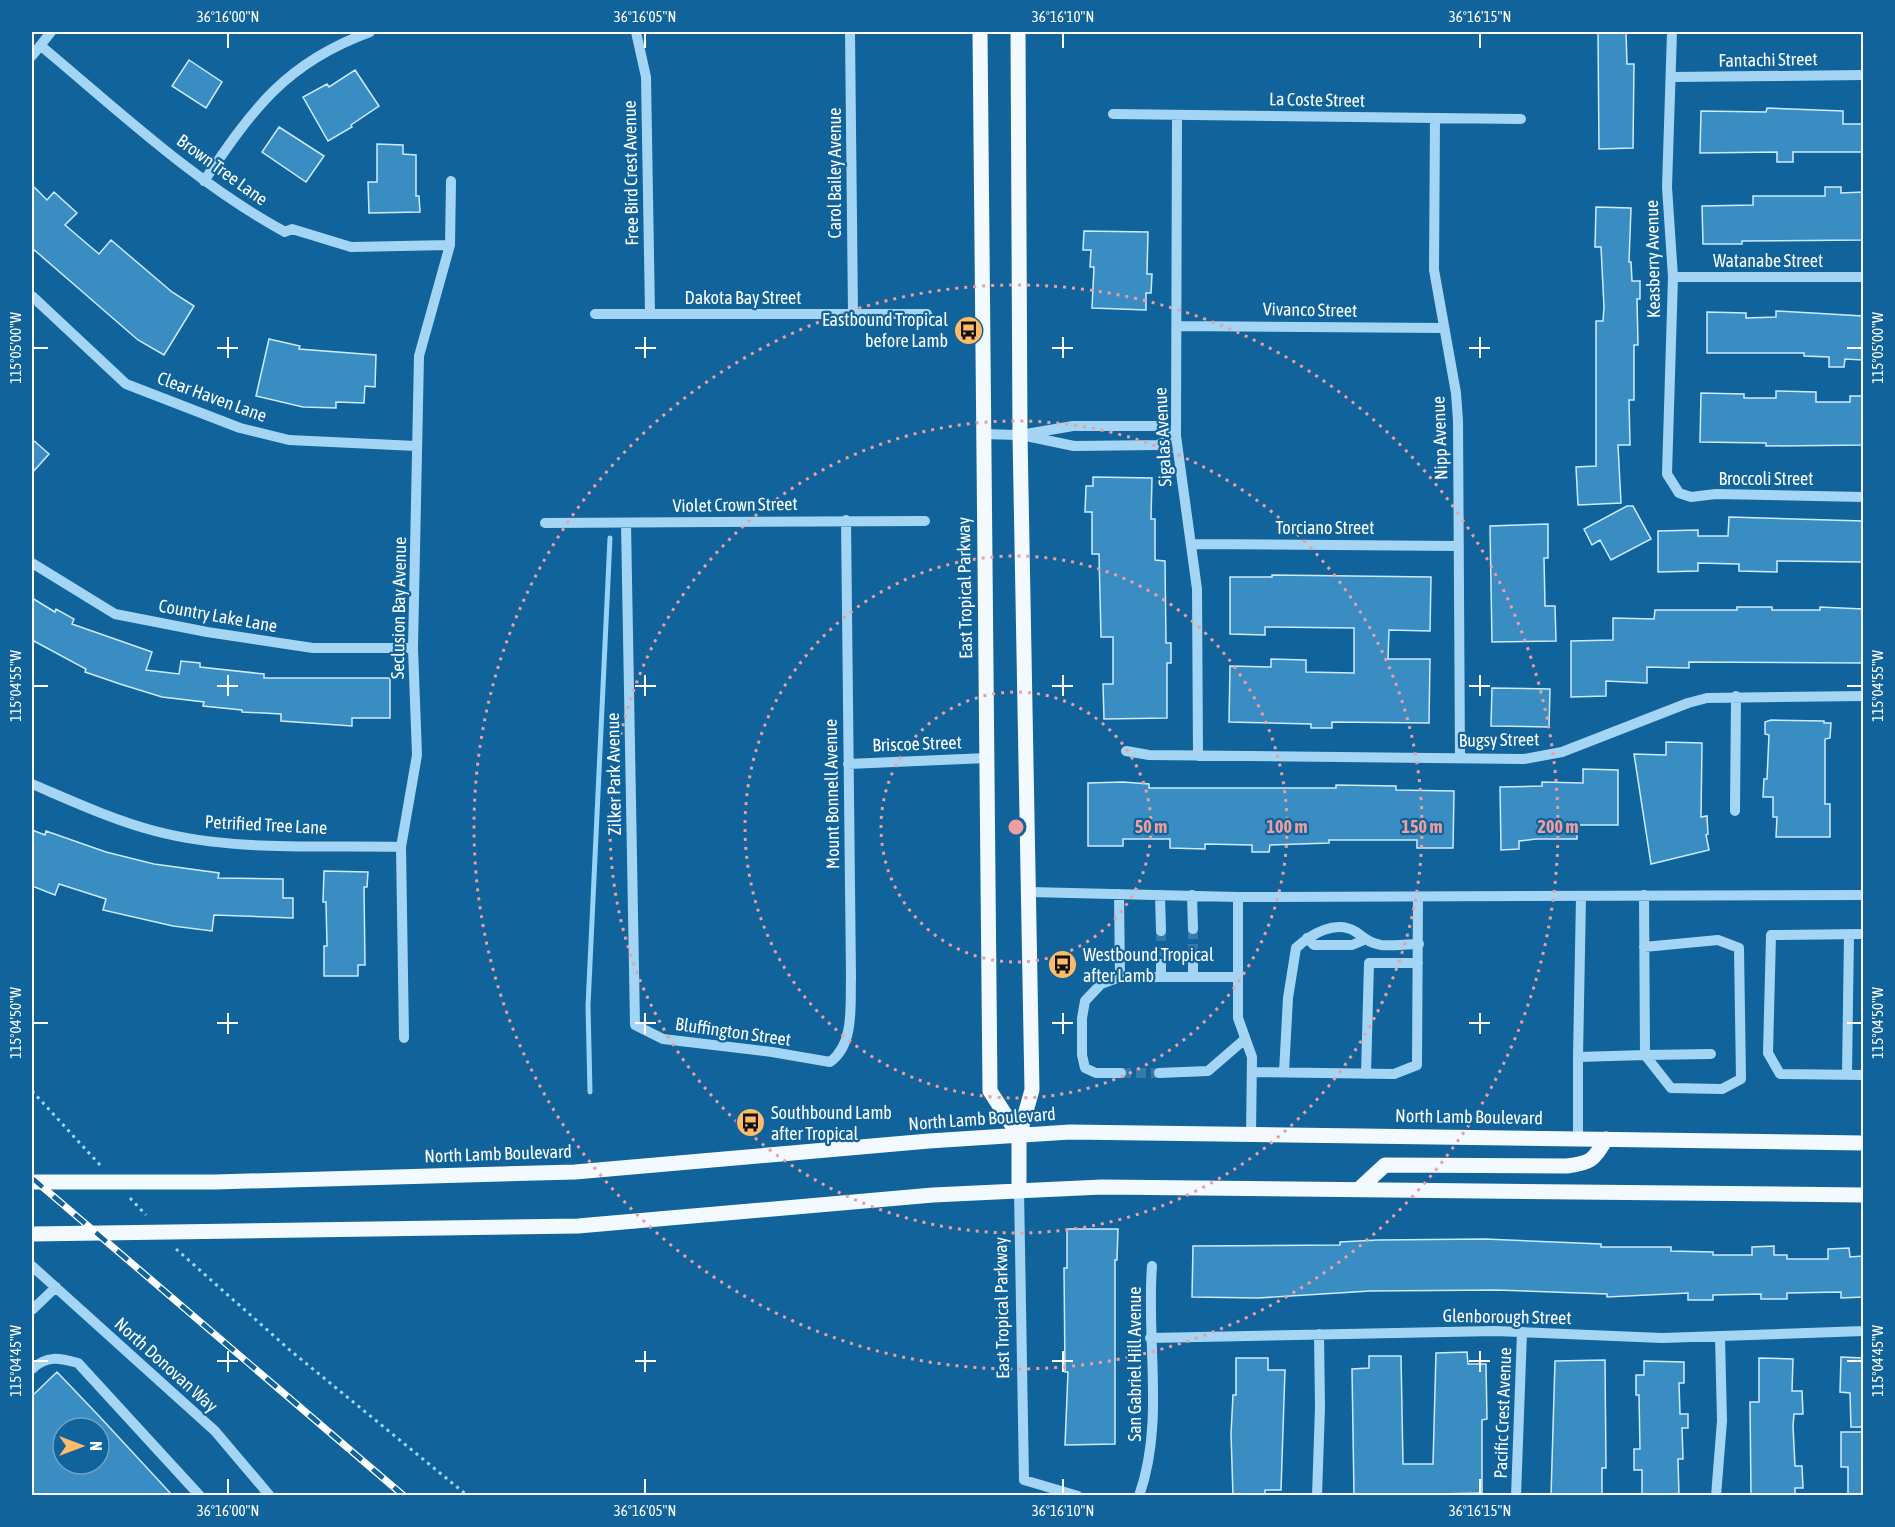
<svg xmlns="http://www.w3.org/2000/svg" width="1895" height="1527" font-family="'Asap Condensed',sans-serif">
  <rect width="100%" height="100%" fill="#11639b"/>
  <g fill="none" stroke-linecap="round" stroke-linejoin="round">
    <path stroke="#96d3f8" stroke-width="5" d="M 590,1092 L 588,1006 L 610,538"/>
  </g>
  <path fill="#398dc2" stroke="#cdebfe" stroke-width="1.5" fill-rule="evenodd" d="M 1598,32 L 1626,32 L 1627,64 L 1634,64 L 1633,148 L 1599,149 Z
    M 189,60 L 222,82 L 206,108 L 172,86 Z
    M 355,70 L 379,106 L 351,125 L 352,127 L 328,141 L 303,97 L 327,84 L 329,87 Z
    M 1767,108 L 1843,111 L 1843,124 L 1863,124 L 1863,152 L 1793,152 L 1793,162 L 1777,162 L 1777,152 L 1700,153 L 1701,111 L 1766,112 Z
    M 279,127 L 324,156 L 306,182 L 262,152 Z
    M 377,144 L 403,145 L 403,154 L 416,155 L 416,196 L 419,196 L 420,212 L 369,213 L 368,182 L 377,182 Z
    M 32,185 L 47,200 L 54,192 L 77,213 L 65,225 L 99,254 L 111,240 L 172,292 L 194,306 L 164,355 L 138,340 L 32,248 Z
    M 1825,187 L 1841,187 L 1841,193 L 1863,192 L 1863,240 L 1742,241 L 1742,244 L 1703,244 L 1702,206 L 1753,205 L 1753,196 L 1825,196 Z
    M 1596,207 L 1631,208 L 1629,262 L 1631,262 L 1632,281 L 1640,281 L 1640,299 L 1637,299 L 1638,345 L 1634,345 L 1634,400 L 1629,400 L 1630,445 L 1618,445 L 1621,503 L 1578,505 L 1576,467 L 1596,466 L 1596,321 L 1603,321 L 1604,307 L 1601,247 L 1595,247 Z
    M 1084,231 L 1148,232 L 1147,274 L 1152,274 L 1151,293 L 1146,293 L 1146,310 L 1092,308 L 1094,267 L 1090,267 L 1091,250 L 1083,250 Z
    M 1776,311 L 1863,316 L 1863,360 L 1845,359 L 1844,367 L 1829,367 L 1829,357 L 1804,356 L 1804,353 L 1707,353 L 1707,312 L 1746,313 L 1746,318 L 1776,317 Z
    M 269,339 L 300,346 L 299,349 L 376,355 L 375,387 L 365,386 L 364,403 L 336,402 L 336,408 L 303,407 L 256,396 Z
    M 1776,391 L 1816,392 L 1816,402 L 1850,402 L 1850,396 L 1863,396 L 1863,445 L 1766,446 L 1766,443 L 1700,442 L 1701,393 L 1744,394 L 1744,398 L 1776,398 Z
    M 32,439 L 49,454 L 32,473 Z
    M 1093,477 L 1152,478 L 1151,519 L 1155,519 L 1155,560 L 1165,561 L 1166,643 L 1171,643 L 1171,663 L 1167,663 L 1167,718 L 1104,719 L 1103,684 L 1113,684 L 1113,637 L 1101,637 L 1099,554 L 1092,554 L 1092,512 L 1085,512 L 1086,486 L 1093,486 Z
    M 1627,506 L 1633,506 L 1651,539 L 1611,560 L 1600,540 L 1592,545 L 1584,529 Z
    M 1729,517 L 1863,521 L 1863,562 L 1777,561 L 1777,572 L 1739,571 L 1739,564 L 1698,563 L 1698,571 L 1658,572 L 1658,531 L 1698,530 L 1698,536 L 1728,536 Z
    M 1548,524 L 1548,558 L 1544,558 L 1545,606 L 1555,606 L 1556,641 L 1492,642 L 1490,526 Z
    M 1272,575 L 1431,577 L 1430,631 L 1389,630 L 1388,659 L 1430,659 L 1429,723 L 1332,722 L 1332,728 L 1311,728 L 1311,724 L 1229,722 L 1230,666 L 1271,667 L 1271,659 L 1306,660 L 1306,672 L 1354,673 L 1354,628 L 1265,627 L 1265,635 L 1230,634 L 1230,577 L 1272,577 Z
    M 32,598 L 55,612 L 56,609 L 74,619 L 72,624 L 152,652 L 146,670 L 179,674 L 181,661 L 200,663 L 200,667 L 264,674 L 264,678 L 390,678 L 390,718 L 352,718 L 352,726 L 281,721 L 281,714 L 242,712 L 242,710 L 203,706 L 204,702 L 162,697 L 120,684 L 85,672 L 86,669 L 32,640 Z
    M 1737,607 L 1772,607 L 1772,610 L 1820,610 L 1820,607 L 1863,609 L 1863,663 L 1689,662 L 1689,668 L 1647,667 L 1647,683 L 1606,681 L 1606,696 L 1571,697 L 1571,641 L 1613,640 L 1613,618 L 1654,619 L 1655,610 L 1737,610 Z
    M 1492,688 L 1550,689 L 1549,727 L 1491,726 Z
    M 1771,720 L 1824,721 L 1824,723 L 1831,723 L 1830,738 L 1825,739 L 1825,804 L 1830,804 L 1830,837 L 1776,837 L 1777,817 L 1773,817 L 1773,797 L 1763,797 L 1764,779 L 1767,779 L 1769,735 L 1765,734 L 1765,722 Z
    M 1666,742 L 1702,743 L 1701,817 L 1707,816 L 1708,834 L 1706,835 L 1709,850 L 1651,864 L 1634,754 L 1666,755 Z
    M 1583,769 L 1618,770 L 1618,825 L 1577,825 L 1577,839 L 1536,839 L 1519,841 L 1519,849 L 1501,850 L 1500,787 L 1542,786 L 1542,782 L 1583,783 Z
    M 1123,782 L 1149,784 L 1149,788 L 1336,788 L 1336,785 L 1396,786 L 1396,790 L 1454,791 L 1453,848 L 1417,848 L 1417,840 L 1329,840 L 1329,843 L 1270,845 L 1269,852 L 1252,852 L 1252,845 L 1205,844 L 1205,849 L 1170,848 L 1170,839 L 1123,839 L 1123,846 L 1088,846 L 1088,783 Z
    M 32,830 L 45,835 L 46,831 L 106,852 L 154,864 L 219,873 L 218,878 L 283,879 L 283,898 L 293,898 L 293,918 L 214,915 L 212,931 L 173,926 L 103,910 L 106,899 L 59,884 L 55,895 L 32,886 Z
    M 324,871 L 368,872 L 367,887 L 364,887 L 365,965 L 358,965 L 358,976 L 324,976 L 324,946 L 327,946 L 326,902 L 323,902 Z
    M 1067,1229 L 1118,1229 L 1117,1260 L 1115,1260 L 1115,1444 L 1065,1445 L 1068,1372 L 1065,1372 L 1064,1268 L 1067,1268 Z
    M 1485,1239 L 1601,1244 L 1601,1247 L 1671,1247 L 1671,1251 L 1713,1252 L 1713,1255 L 1752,1255 L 1752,1247 L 1774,1246 L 1774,1255 L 1787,1255 L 1787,1259 L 1828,1259 L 1828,1249 L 1849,1248 L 1850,1257 L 1862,1256 L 1863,1297 L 1841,1298 L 1841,1292 L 1787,1293 L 1787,1299 L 1761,1299 L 1761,1294 L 1713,1295 L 1713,1300 L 1688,1300 L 1688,1293 L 1607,1297 L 1607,1294 L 1496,1290 L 1370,1291 L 1258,1298 L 1192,1297 L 1193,1246 L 1340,1245 L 1340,1242 L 1378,1240 Z
    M 1467,1352 L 1468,1364 L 1486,1364 L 1487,1419 L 1482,1420 L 1482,1493 L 1354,1496 L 1352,1369 L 1369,1368 L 1369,1356 L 1401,1356 L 1403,1464 L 1433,1464 L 1436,1353 Z
    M 1841,1357 L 1863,1358 L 1863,1427 L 1851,1427 L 1850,1393 L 1840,1392 Z
    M 1236,1358 L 1268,1358 L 1268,1370 L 1285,1370 L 1281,1490 L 1265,1490 L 1265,1496 L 1233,1496 L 1231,1434 L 1233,1395 L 1236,1395 Z
    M 1759,1358 L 1793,1359 L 1792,1391 L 1802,1391 L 1803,1414 L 1794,1414 L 1793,1426 L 1795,1466 L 1802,1466 L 1803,1488 L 1795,1488 L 1795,1496 L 1751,1496 L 1750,1402 L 1759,1402 Z
    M 1605,1360 L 1606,1468 L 1602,1468 L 1602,1496 L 1551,1496 L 1555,1361 Z
    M 1644,1361 L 1684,1362 L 1684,1383 L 1679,1383 L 1680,1414 L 1688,1414 L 1688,1428 L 1682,1428 L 1683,1459 L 1678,1459 L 1679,1496 L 1642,1496 L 1642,1470 L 1634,1470 L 1634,1449 L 1640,1449 L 1639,1395 L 1636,1395 L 1636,1375 L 1644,1375 Z
    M 57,1372 L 99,1416 L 173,1496 L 32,1496 L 32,1396 ZM 63,1428 L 99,1428 L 99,1464 L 63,1464 Z
    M 1841,1432 L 1863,1432 L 1863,1496 L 1848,1496 L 1848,1467 L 1841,1467 Z"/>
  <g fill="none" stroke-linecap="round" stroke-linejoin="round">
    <path stroke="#357aaa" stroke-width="10" stroke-dasharray="10 5" stroke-linecap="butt" d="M 1193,929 L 1193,964
      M 1161,931 L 1161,964
      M 1121,1073 L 1159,1073"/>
    <path stroke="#a4d5f4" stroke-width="3" stroke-dasharray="3 4.5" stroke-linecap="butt" d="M 32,1091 L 101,1166
      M 130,1198 L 146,1215
      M 176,1249 L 291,1351 L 468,1496"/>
    <path stroke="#a4d5f4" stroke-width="10" d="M 636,32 L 646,77 L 650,314
      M 850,32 L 853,314
      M 1672,32 L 1667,187 L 1673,277 L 1667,474 L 1679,493 L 1691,497 L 1716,494 L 1864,497
      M 41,46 C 119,111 195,183 285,232 L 292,229 L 351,247 L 450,245
      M 32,56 L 51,32
      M 1672,77 L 1864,75
      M 1113,114 L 1521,119
      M 1177,115 L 1176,436 L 1197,589 L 1198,756
      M 1435,118 L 1434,270 L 1456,393 L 1458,421 L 1460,758
      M 204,181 C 253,109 285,63 370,32
      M 1673,277 L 1864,277
      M 32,296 L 126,384 L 240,428 L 289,440 L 416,446
      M 595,314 L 927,314
      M 1177,326 L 1444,328
      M 982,434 L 1020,435 L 1073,426 L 1159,426 L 1176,436
      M 1026,436 L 1074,446 L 1158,445 L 1176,436
      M 545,523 L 925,521
      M 626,523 L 635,1025 L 663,1039 L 772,1052 L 830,1062 C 855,1044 850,1005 851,977 L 846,520
      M 1192,544 L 1459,546
      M 32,563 L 115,614 L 207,632 L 313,648 L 413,648
      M 1126,751 L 1149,755 L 1524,759 L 1562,752 L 1688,703 L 1707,698 L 1864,696
      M 848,764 L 987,758
      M 32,784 C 72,801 113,820 155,831 C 234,852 320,845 401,847
      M 1735,811 L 1736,696
      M 1029,892 L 1238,897 L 1238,1018 L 1252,1057 L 1251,1134
      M 1119,894 L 1120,977 L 1238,977
      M 1160,895 L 1161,931
      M 1192,895 L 1193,929
      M 1238,897 L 1864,895
      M 1581,897 L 1578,1057 L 1645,1055 L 1644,895
      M 1864,934 L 1771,935 L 1768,1053 L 1780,1074 L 1864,1075
      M 1307,938 L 1314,945 L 1352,945 L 1364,940
      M 1644,947 L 1718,940 L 1739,948 L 1741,1079 L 1722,1089 L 1671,1088 L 1645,1055
      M 1161,964 L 1161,977
      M 1193,964 L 1193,977
      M 1120,977 L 1101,984 L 1085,1001 L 1082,1018 L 1082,1055 L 1085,1068 L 1096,1073 L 1121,1073
      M 404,1038 L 401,847 L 417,755 L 413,648 L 419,356 L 450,245 L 451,181
      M 1645,1055 L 1711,1054
      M 1252,1072 L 1394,1074 L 1417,1065 L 1418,897
      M 1284,1072 L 1288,998 L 1296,948 C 1311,934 1336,919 1356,932 C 1365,938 1369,943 1381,945 C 1393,946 1406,944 1419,944
      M 1159,1073 L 1208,1071 L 1245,1039
      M 1366,1074 L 1369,963 L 1418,963
      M 1847,1074 L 1849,934
      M 1578,1138 L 1578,1057
      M 1019,1190 L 1024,1480 L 1078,1496
      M 32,1266 L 215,1431 L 270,1496
      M 32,1310 L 56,1287
      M 1150,1338 L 1495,1331 L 1662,1338 L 1864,1331
      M 32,1369 C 47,1355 59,1358 78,1363 L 200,1496
      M 1139,1496 C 1165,1423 1146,1342 1152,1266
      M 1317,1496 L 1320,1407 L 1319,1334
      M 1516,1496 L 1522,1332
      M 1716,1496 L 1722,1421 L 1720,1336"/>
    <path stroke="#f2f9ff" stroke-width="15" d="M 980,32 L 990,1091 L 1019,1136
      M 1018,32 L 1020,435 L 1032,1090 L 1019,1136 L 1019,1190
      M 32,1182 L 215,1182 L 575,1172 L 929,1141 L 1070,1132 L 1864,1143
      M 1359,1189 L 1385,1165 L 1567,1166 C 1591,1163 1594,1160 1606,1139
      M 32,1234 L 578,1226 L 933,1195 L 1102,1187 L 1864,1195"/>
    <defs>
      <path id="rail" d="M 32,1178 L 404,1496"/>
    </defs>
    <use href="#rail" stroke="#fff" stroke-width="7"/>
    <use href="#rail" stroke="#11639b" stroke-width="4.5" stroke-dasharray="14" stroke-linecap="butt"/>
  </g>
  <path fill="none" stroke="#fff" stroke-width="2" d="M 228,33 L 228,48M 645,33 L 645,48M 1063,33 L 1063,48M 1480,33 L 1480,48M 228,337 L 228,358M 645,337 L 645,358M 1063,337 L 1063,358M 1480,337 L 1480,358M 33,348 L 48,348M 217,348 L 238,348M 635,348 L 656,348M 1052,348 L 1073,348M 1469,348 L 1490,348M 1847,348 L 1862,348M 228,675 L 228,696M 645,675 L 645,696M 1063,675 L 1063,696M 1480,675 L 1480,696M 33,686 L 48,686M 217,686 L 238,686M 635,686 L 656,686M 1052,686 L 1073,686M 1469,686 L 1490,686M 1847,686 L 1862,686M 228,1013 L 228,1034M 645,1013 L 645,1034M 1063,1013 L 1063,1034M 1480,1013 L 1480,1034M 33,1023 L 48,1023M 217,1023 L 238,1023M 635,1023 L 656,1023M 1052,1023 L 1073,1023M 1469,1023 L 1490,1023M 1847,1023 L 1862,1023M 228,1351 L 228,1372M 645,1351 L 645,1372M 1063,1351 L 1063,1372M 1480,1351 L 1480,1372M 33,1361 L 48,1361M 217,1361 L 238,1361M 635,1361 L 656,1361M 1052,1361 L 1073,1361M 1469,1361 L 1490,1361M 1847,1361 L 1862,1361M 228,1479 L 228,1494M 645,1479 L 645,1494M 1063,1479 L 1063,1494M 1480,1479 L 1480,1494"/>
  <g fill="none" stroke="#ed9e9e" stroke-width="3" stroke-dasharray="3 6">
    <circle cx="1016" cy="827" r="135"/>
    <circle cx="1016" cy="827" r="271"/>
    <circle cx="1016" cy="827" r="406"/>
    <circle cx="1016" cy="827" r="542"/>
  </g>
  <defs>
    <symbol id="bus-disc" viewBox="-11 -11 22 22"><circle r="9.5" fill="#ffbb68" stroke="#11639b"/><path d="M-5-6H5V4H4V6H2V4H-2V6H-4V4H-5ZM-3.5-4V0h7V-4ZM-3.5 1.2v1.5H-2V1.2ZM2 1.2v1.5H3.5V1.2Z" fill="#111"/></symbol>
  </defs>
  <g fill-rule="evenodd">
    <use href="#bus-disc" x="952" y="314" width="33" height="33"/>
    <use href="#bus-disc" x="1046" y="948" width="33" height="33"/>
    <use href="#bus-disc" x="734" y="1106" width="33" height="33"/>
  </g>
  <g text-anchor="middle" stroke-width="4.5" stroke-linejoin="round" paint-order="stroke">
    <g font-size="18" fill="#fff" stroke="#11639b">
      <text transform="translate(1768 60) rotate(-1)" y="6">Fantachi Street</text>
      <text transform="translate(1317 100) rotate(1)" y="6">La Coste Street</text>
      <text transform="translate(222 170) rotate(36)" y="6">Brown Tree Lane</text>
      <text transform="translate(631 173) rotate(-91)" y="6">Free Bird Crest Avenue</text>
      <text transform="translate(835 173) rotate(-90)" y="6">Carol Bailey Avenue</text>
      <text transform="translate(1653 259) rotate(-91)" y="6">Keasberry Avenue</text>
      <text x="1768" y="267">Watanabe Street</text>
      <text x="743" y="304">Dakota Bay Street</text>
      <text transform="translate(1310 310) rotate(1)" y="6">Vivanco Street</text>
      <text transform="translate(212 397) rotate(20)" y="6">Clear Haven Lane</text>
      <text transform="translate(1163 437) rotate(-93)" y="6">Sigalas Avenue</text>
      <text transform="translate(1440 438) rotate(-92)" y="6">Nipp Avenue</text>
      <text x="1766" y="485">Broccoli Street</text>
      <text transform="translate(735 505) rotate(-1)" y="6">Violet Crown Street</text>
      <text x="1325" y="534">Torciano Street</text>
      <text transform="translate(965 588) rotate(-91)" y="6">East Tropical Parkway</text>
      <text transform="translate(399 608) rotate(-89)" y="6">Seclusion Bay Avenue</text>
      <text transform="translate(218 616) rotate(10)" y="6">Country Lake Lane</text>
      <text transform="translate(1499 740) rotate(-1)" y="6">Bugsy Street</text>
      <text transform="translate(917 744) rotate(-2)" y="6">Briscoe Street</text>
      <text transform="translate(614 774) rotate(-91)" y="6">Zilker Park Avenue</text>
      <text transform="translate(832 794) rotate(-91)" y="6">Mount Bonnell Avenue</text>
      <text transform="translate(266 825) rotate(3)" y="6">Petrified Tree Lane</text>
      <text transform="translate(733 1032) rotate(8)" y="6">Bluffington Street</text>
      <text transform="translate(1469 1117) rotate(1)" y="6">North Lamb Boulevard</text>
      <text transform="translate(982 1119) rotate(-4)" y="6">North Lamb Boulevard</text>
      <text transform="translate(498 1154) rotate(-2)" y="6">North Lamb Boulevard</text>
      <text transform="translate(1002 1308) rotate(-91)" y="6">East Tropical Parkway</text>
      <text transform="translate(1507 1317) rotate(1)" y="6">Glenborough Street</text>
      <text transform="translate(1135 1364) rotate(-90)" y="6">San Gabriel Hill Avenue</text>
      <text transform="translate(166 1365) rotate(42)" y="6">North Donovan Way</text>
      <text transform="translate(1503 1413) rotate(-88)" y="6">Pacific Crest Avenue</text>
    </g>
    <g font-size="18" fill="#fff" stroke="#11639b" text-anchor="start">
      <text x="948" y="326" text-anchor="end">Eastbound Tropical<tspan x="948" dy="21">before Lamb</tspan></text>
      <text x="1083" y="961">Westbound Tropical<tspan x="1083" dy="21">after Lamb</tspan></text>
      <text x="771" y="1119">Southbound Lamb<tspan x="771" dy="21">after Tropical</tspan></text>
    </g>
  </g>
  <circle cx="1016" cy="827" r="9" fill="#ed9e9e" stroke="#11639b" stroke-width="3"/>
  <g font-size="18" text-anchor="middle" font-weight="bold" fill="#ed9e9e" stroke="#11639b" stroke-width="4.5" stroke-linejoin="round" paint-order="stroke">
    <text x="1151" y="833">50 m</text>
    <text x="1287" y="833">100 m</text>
    <text x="1422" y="833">150 m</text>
    <text x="1558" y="833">200 m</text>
  </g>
  <rect width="1895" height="1527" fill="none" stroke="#11639b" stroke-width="66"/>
  <g transform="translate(81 1446) rotate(90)"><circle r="28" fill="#11639b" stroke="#70a1c3" stroke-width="1.5"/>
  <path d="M0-4.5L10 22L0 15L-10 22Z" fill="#ffbb68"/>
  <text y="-9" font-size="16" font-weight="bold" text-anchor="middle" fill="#ffffff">N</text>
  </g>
  <rect x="33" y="33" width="1829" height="1461" fill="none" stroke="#fff" stroke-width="2"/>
  <g font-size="15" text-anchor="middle" fill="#fff">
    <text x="228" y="22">36°16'00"N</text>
    <text x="645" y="22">36°16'05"N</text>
    <text x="1063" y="22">36°16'10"N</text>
    <text x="1480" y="22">36°16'15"N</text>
    <text transform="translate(1878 348) rotate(-90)" y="5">115°05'00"W</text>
    <text transform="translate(16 348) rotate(-90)" y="5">115°05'00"W</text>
    <text transform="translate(1878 686) rotate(-90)" y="5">115°04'55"W</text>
    <text transform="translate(16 686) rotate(-90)" y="5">115°04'55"W</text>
    <text transform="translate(1878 1023) rotate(-90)" y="5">115°04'50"W</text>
    <text transform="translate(16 1023) rotate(-90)" y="5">115°04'50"W</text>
    <text transform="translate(1878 1361) rotate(-90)" y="5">115°04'45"W</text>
    <text transform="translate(16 1361) rotate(-90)" y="5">115°04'45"W</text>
    <text x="228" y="1516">36°16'00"N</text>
    <text x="645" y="1516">36°16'05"N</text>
    <text x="1063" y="1516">36°16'10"N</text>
    <text x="1480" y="1516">36°16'15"N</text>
  </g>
</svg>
